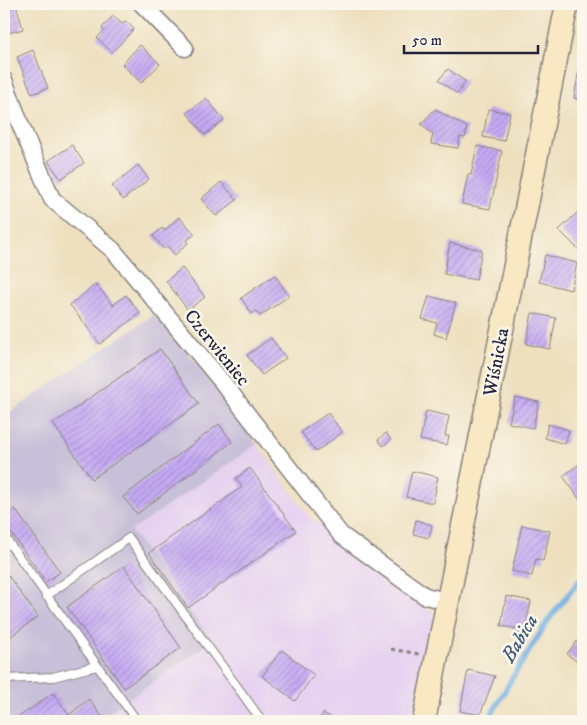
<svg xmlns="http://www.w3.org/2000/svg" width="587" height="725" font-family="'IM FELL DW Pica',serif">
  <defs>
    <pattern id="building-hatch" width="6" height="6" patternUnits="userSpaceOnUse" patternTransform="scale(1.25)"><rect width="6" height="6" fill="#c6abf4"/><path d="M-1 1l2-2M0 6l6-6M5 7l2-2" fill="none" stroke="#a08bc7"/></pattern>
  </defs>
  <rect width="100%" height="100%" fill="#fbf7ec"/>
  <filter id="ink" filterUnits="userSpaceOnUse"><feTurbulence type="fractalNoise" baseFrequency=".02" numOctaves="2"/><feDisplacementMap in="SourceGraphic" scale="10" xChannelSelector="R" yChannelSelector="G"/><feConvolveMatrix kernelMatrix="1 2 1 2 8 2 1 2 1" color-interpolation-filters="sRGB"/></filter>
  <filter id="wash" filterUnits="userSpaceOnUse"><feTurbulence type="fractalNoise" baseFrequency=".0096" numOctaves="4" result="noise"/><feDisplacementMap in="SourceGraphic" scale="20" xChannelSelector="R" yChannelSelector="G"/><feGaussianBlur stdDeviation="1.12" result="paint"/><feColorMatrix in="noise" values="0 0 0 0 0 0 0 0 0 0 0 0 0 0 0 0 0 1.4 0 .05"/><feComposite in="paint" operator="in"/></filter>
  <g filter="url(#wash)">
    <rect width="100%" height="100%" fill="#eee0bf"/>
    <path fill="#e6d2f0" d="M 257,444 L 310,517 L 435,614 L 436,633 L 413,721 L 112,721 L 107,714 L 212,641 L 131,531 Z"/>
    <path fill="#c8bfd8" d="M 158,312 L 257,444 L 131,531 L 212,641 L 107,714 L 112,721 L 4,721 L 4,416 Z"/>
    <g fill="none" stroke-linecap="round" stroke-linejoin="round">
      <path stroke="#6eade1" stroke-width="5.5" d="M 488,721 L 511,680 L 549,619 L 583,576"/>
    </g>
    <g id="blocks">
      <path fill="url(#building-hatch)" d="M 10,4 L 16,4 L 23,29 L 6,34 L 4,26 L 4,5 Z
        M 113,16 L 122,24 L 126,21 L 134,29 L 112,52 L 97,38 L 104,31 L 102,28 Z
        M 140,45 L 160,64 L 141,83 L 122,64 Z
        M 33,50 L 48,88 L 32,94 L 17,57 Z
        M 448,69 L 466,82 L 457,94 L 439,80 Z
        M 579,70 L 583,71 L 583,100 L 574,98 Z
        M 206,98 L 224,120 L 205,135 L 187,113 Z
        M 435,109 L 448,117 L 467,127 L 465,138 L 460,137 L 458,148 L 431,144 L 433,133 L 431,133 L 421,124 Z
        M 488,109 L 510,113 L 504,141 L 483,137 Z
        M 72,145 L 84,163 L 61,179 L 48,161 Z
        M 477,146 L 502,151 L 490,209 L 462,204 L 468,174 L 471,175 Z
        M 138,165 L 149,179 L 123,200 L 112,186 Z
        M 221,182 L 237,200 L 216,216 L 201,199 Z
        M 577,213 L 583,219 L 583,250 L 581,252 L 559,230 Z
        M 179,217 L 195,234 L 186,241 L 188,243 L 175,255 L 167,246 L 164,249 L 153,236 L 162,228 L 164,231 Z
        M 450,243 L 482,250 L 476,280 L 444,274 Z
        M 545,255 L 577,263 L 571,290 L 539,282 Z
        M 182,268 L 205,297 L 188,310 L 166,281 Z
        M 275,275 L 289,296 L 260,316 L 256,311 L 252,314 L 241,298 Z
        M 96,284 L 113,305 L 126,295 L 140,313 L 100,344 L 70,305 Z
        M 429,296 L 456,303 L 446,338 L 434,334 L 437,323 L 422,319 Z
        M 532,313 L 556,318 L 550,349 L 526,344 Z
        M 271,338 L 286,358 L 262,375 L 247,355 Z
        M 160,349 L 199,404 L 92,479 L 53,424 Z
        M 515,397 L 539,402 L 533,428 L 509,423 Z
        M 426,411 L 449,416 L 445,436 L 449,436 L 447,445 L 420,440 Z
        M 328,413 L 342,432 L 316,452 L 301,432 Z
        M 219,424 L 232,442 L 137,514 L 123,497 Z
        M 548,424 L 569,430 L 565,444 L 545,438 Z
        M 386,433 L 391,440 L 383,446 L 378,440 Z
        M 578,465 L 583,472 L 583,504 L 563,476 Z
        M 250,468 L 296,531 L 188,608 L 149,553 L 242,487 L 236,478 Z
        M 412,471 L 438,477 L 435,489 L 436,489 L 433,503 L 406,497 Z
        M 15,509 L 60,572 L 46,582 L 4,523 L 4,517 Z
        M 416,520 L 432,525 L 429,538 L 413,534 Z
        M 522,525 L 550,531 L 543,561 L 536,559 L 532,576 L 512,571 Z
        M 124,566 L 181,648 L 124,688 L 67,607 Z
        M 4,570 L 38,617 L 4,641 Z
        M 506,596 L 531,601 L 524,635 L 518,633 L 519,629 L 501,626 Z
        M 581,636 L 583,637 L 583,659 L 580,664 L 567,654 Z
        M 282,650 L 314,675 L 295,701 L 262,676 Z
        M 468,670 L 495,676 L 480,715 L 460,711 Z
        M 53,693 L 69,715 L 89,699 L 105,721 L 13,721 Z
        M 323,713 L 338,721 L 318,721 Z"/>
    </g>
  </g>
  <g filter="url(#ink)">
    <use href="#blocks" fill-opacity="0" stroke="#88817d" stroke-width="1"/>
    <g fill="none" stroke-linecap="round" stroke-linejoin="round">
      <defs>
        <path id="service" d="M 4,536 L 137,721
          M 46,596 L 129,538 L 262,721
          M 4,679 L 53,677 L 96,666"/>
        <path id="minor" d="M 142,4 L 185,48
          M 4,80 L 21,126 L 52,199 L 113,250 L 223,383 L 341,535 L 425,596 L 447,601"/>
        <path id="secondary" d="M 424,721 L 567,4"/>
      </defs>
      <use href="#service" stroke="#88817d" stroke-width="10"/>
      <use href="#minor" stroke="#88817d" stroke-width="19"/>
      <use href="#secondary" stroke="#88817d" stroke-width="25"/>
      <path stroke="#88817d" stroke-width="3" stroke-dasharray="4 4" stroke-linecap="butt" d="M 391,649 L 419,654"/>
      <use href="#service" stroke="#fff" stroke-width="8"/>
      <use href="#minor" stroke="#fff" stroke-width="16"/>
      <use href="#secondary" stroke="#f8e8c3" stroke-width="22"/>
    </g>
  </g>
  <g text-anchor="middle" stroke-width="5" stroke-linejoin="round" paint-order="stroke">
    <g font-size="19" fill="#22223b" stroke="#fbf7ec">
      <text transform="translate(218 347) rotate(51)" y="7">Czerwieniec</text>
      <text transform="translate(495 362) rotate(-79)" y="7">Wiśnicka</text>
    </g>
    <g font-size="20" font-style="italic" fill="#405a7d" stroke="#fbf7ec">
      <text transform="translate(519 638) rotate(-59)" y="7">Babica</text>
    </g>
  </g>
  <rect width="587" height="725" fill="none" stroke="#fbf7ec" stroke-width="20"/>
  <path d="M404 45v8h134v-8" fill="none" stroke="#22223b" stroke-width="2.5"/>
  <text x="412" y="45" font-size="15" fill="#22223b" stroke="#fbf7ec" stroke-width="4" paint-order="stroke">50 m</text>
</svg>
